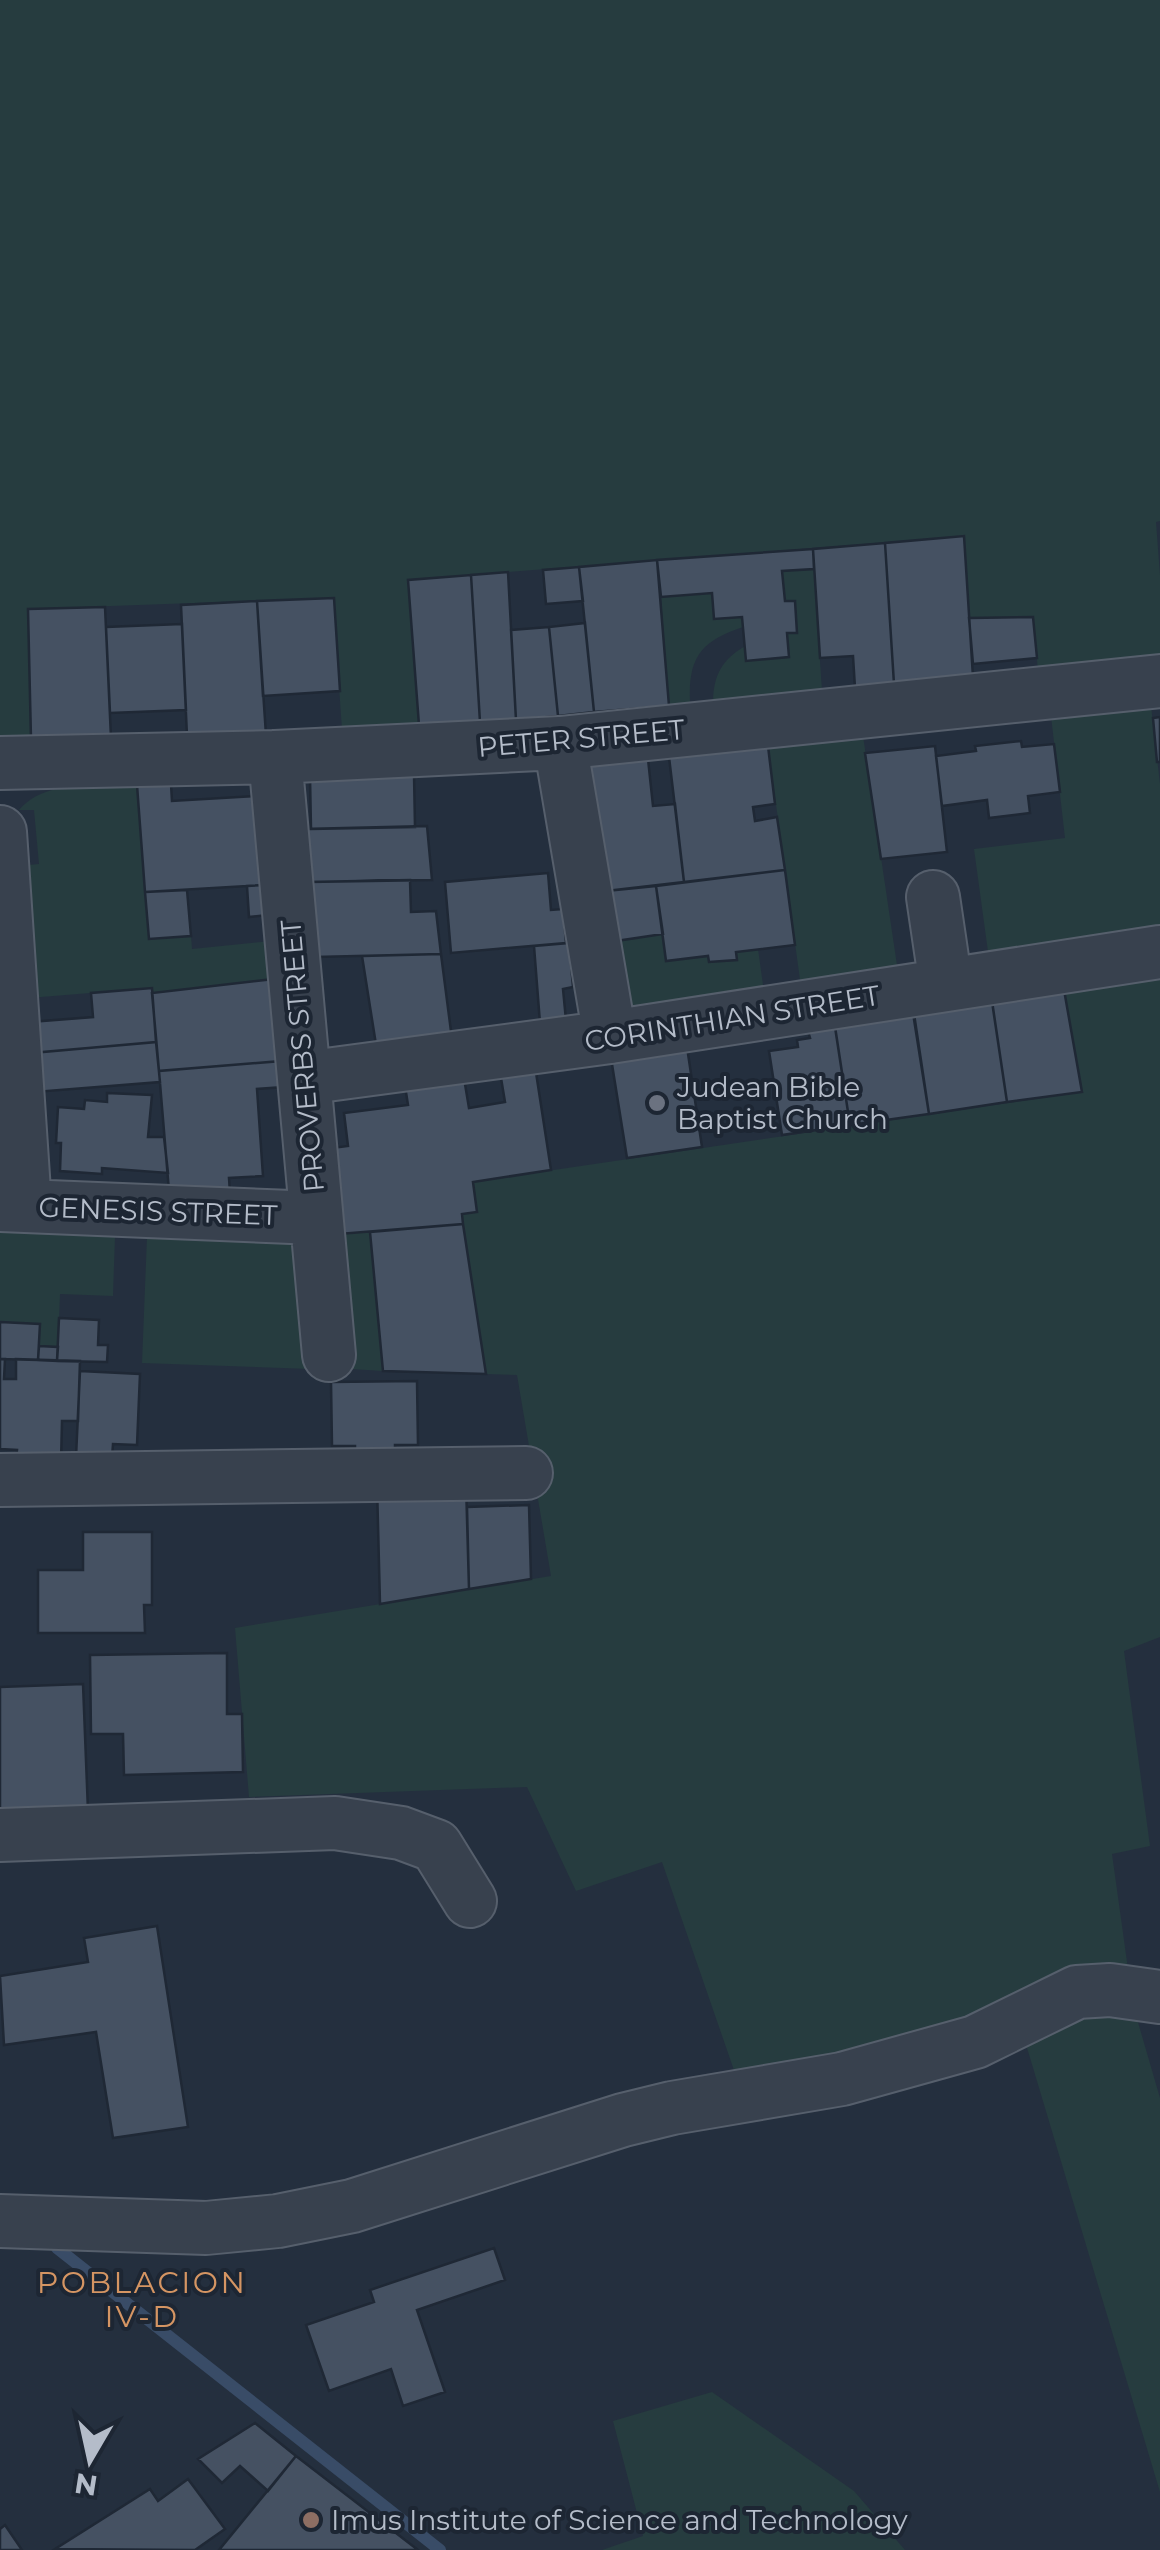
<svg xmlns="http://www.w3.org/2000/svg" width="1160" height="2550" font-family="Montserrat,sans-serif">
  <rect width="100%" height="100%" fill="#242f3e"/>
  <path fill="#263c3f" d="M 0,0 L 1160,0 L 1160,521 L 1156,522 L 1160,575 L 1160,659 L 1038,671 L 1033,617 L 969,618 L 964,536 L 408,580 L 419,725 L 342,730 L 333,598 L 28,609 L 31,739 L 0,740 Z
    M 814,569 L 822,691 L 713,701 C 714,674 722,660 745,646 L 746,661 L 789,657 L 787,633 L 797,632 L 795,602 L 785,601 L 782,571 Z
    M 712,593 L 714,619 L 742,617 L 743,627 C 701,641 688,657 690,703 L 669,706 L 661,597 Z
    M 1151,706 L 1160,784 L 1160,933 L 989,959 L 974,849 L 1065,838 L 1051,716 Z
    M 863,736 L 898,972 L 801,987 L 768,746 Z
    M 137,785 L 149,938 L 191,936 L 192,949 L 270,941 L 274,979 L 152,993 L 151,988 L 29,998 L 19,866 L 39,864 L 34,810 L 19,810 C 46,778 99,787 137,785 Z
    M 663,934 L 666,961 L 708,956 L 710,962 L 736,960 L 736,952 L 758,949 L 764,992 L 638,1012 L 627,1004 L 616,941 Z
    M 1160,969 L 1160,1637 L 1124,1651 L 1150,1846 L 1112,1854 L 1133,2005 L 1160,2098 L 1160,2492 L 1022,2031 L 736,2076 L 662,1862 L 576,1891 L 527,1787 L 249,1797 L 235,1628 L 551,1576 L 517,1375 L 486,1374 L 462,1214 L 477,1211 L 473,1182 L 1082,1092 L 1063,984 Z
    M 0,1232 L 115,1236 L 113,1296 L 60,1294 L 58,1347 L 39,1346 L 39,1324 L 0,1322 Z
    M 370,1232 L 383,1371 L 351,1369 L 339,1234 Z
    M 147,1237 L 303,1243 L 311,1369 L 142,1363 Z
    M 712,2392 L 854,2491 L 905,2550 L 602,2550 L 643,2536 L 613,2421 Z"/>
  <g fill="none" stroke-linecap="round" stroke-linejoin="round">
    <path stroke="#394c67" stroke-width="12" d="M 57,2248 L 440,2550"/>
  </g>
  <path fill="#455162" stroke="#1f2835" stroke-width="2.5" d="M 964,536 L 973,677 L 894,684 L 885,543 Z
    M 885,543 L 894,684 L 855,688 L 853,656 L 820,658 L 813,549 Z
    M 813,549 L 814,569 L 782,571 L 785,601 L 795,601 L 797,633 L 787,633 L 789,657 L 746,661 L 742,617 L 714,619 L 712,593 L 661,597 L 657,560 Z
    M 657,560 L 669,706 L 594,712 L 579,567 Z
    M 579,567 L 583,601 L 546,604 L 543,570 Z
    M 508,572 L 516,720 L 480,722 L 471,575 Z
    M 471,575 L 480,722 L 419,725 L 408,580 Z
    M 334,598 L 340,691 L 263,696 L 257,601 Z
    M 257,601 L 266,735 L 187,736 L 181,605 Z
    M 105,607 L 111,738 L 31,739 L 28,609 Z
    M 1033,617 L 1037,658 L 973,664 L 969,618 Z
    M 585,623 L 594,712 L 558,716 L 549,627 Z
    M 182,624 L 186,710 L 110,713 L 106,627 Z
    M 549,627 L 558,716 L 516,720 L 511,630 Z
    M 1160,717 L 1160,762 L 1157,762 L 1153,718 Z
    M 1021,741 L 1022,747 L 1054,744 L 1060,792 L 1028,796 L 1030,813 L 989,818 L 987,800 L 942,806 L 936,756 L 976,751 L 975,746 Z
    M 768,746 L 775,804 L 753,807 L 755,821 L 777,817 L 785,870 L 684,882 L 669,757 Z
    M 935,746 L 947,852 L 881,859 L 865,753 Z
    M 648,759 L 653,806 L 675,804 L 684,882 L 606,891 L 584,766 Z
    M 414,774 L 415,827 L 311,829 L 310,777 Z
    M 171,784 L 172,801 L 256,796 L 264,885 L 145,892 L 137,785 Z
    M 427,826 L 432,880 L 309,882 L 304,829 Z
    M 785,870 L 795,945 L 736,952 L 737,960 L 709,962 L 708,956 L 666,961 L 656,886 Z
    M 548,873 L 551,910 L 563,909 L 566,943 L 451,953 L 445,882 Z
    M 410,880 L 411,912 L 436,911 L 441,954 L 315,957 L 309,882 Z
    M 264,885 L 268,915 L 249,917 L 247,886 Z
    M 656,886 L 663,934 L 616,941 L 606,891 Z
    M 187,890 L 191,936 L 149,939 L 145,892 Z
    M 569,943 L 573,987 L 563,989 L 566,1020 L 540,1023 L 534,946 Z
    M 441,954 L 452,1039 L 377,1051 L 362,956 Z
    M 274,979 L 281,1061 L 159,1071 L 152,993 Z
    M 1063,984 L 1082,1092 L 1007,1102 L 991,995 Z
    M 152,988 L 156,1042 L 32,1053 L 30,1022 L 93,1017 L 91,993 Z
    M 992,1001 L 1007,1102 L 929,1114 L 913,1013 Z
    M 913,1007 L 929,1114 L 850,1125 L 834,1020 Z
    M 835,1027 L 850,1125 L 782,1135 L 769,1051 L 798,1047 L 797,1040 L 810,1038 L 808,1031 Z
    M 156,1042 L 160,1082 L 35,1092 L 32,1053 Z
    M 687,1047 L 702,1147 L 627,1158 L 611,1058 Z
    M 281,1061 L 284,1087 L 257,1089 L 263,1176 L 229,1178 L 230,1193 L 169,1191 L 159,1071 Z
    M 535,1066 L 551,1170 L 473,1182 L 477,1212 L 462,1214 L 463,1224 L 339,1234 L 332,1148 L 348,1146 L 344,1113 L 408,1105 L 405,1086 L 464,1078 L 469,1108 L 505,1102 L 500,1072 Z
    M 107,1093 L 152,1095 L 148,1137 L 164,1137 L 168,1173 L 102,1168 L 102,1174 L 60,1171 L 61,1143 L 56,1143 L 58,1107 L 84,1109 L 85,1100 L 107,1102 Z
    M 463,1224 L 486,1374 L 383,1371 L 370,1232 Z
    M 59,1318 L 99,1320 L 98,1345 L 108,1345 L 107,1362 L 57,1361 Z
    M 0,1322 L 40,1324 L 38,1360 L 0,1359 Z
    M 39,1346 L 58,1347 L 57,1361 L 38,1360 Z
    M 0,1359 L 5,1359 L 4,1379 L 16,1379 L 16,1359 L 80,1361 L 78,1421 L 62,1421 L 61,1463 L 16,1461 L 17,1450 L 0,1449 Z
    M 80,1371 L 140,1374 L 137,1445 L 113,1444 L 112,1458 L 76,1457 Z
    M 417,1381 L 418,1445 L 395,1445 L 395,1456 L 355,1456 L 355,1446 L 332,1446 L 331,1382 Z
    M 466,1483 L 469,1589 L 380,1604 L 377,1485 Z
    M 529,1505 L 531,1579 L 469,1589 L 467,1507 Z
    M 83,1532 L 152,1532 L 152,1605 L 144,1605 L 145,1633 L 38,1633 L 38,1570 L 83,1570 Z
    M 227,1653 L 227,1714 L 242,1714 L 243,1772 L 124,1775 L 123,1734 L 91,1734 L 90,1655 Z
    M 83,1684 L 88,1811 L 0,1813 L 0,1687 Z
    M 157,1926 L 188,2127 L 113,2138 L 96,2032 L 4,2045 L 0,1976 L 88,1962 L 84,1938 Z
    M 494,2248 L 505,2280 L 417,2310 L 445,2392 L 403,2406 L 391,2369 L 329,2391 L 306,2325 L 374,2302 L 370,2290 Z
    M 255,2423 L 296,2456 L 268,2491 L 240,2466 L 222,2483 L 198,2459 Z
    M 296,2456 L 418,2550 L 219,2550 Z
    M 188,2479 L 225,2529 L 195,2550 L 55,2549 L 150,2489 L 158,2501 Z
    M 5,2525 L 22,2550 L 0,2550 L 0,2529 Z"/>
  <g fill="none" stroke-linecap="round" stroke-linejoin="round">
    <defs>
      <path id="minor" d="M 560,743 L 610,1037
        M 275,757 L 329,1355
        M 0,763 L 275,757 L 560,743 L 1160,681
        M 0,832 L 25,1206
        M 933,897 L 946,985
        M 304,1078 L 610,1037 L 1160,952
        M 0,1205 L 316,1218
        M 0,1480 L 526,1473
        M 0,1835 L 335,1823 L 401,1833 L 436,1846 L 470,1901
        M 0,2221 L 206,2228 L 278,2221 L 352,2206 L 623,2120 L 672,2108 L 842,2079 L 975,2042 L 1077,1992 L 1110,1990 L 1160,1997"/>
    </defs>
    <use href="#minor" stroke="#565f6c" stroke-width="56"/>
    <use href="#minor" stroke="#38414e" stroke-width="52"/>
  </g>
  <circle fill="#6b7280" stroke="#1d2633" stroke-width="4" cx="657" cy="1103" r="10"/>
  <circle fill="#8d6e63" stroke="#1d2633" stroke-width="4" cx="311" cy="2520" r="10"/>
  <g text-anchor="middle" stroke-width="8" stroke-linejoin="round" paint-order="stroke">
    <g font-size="28" fill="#b4bcc9" stroke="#1d2633">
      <text transform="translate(581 738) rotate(-5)" y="10">PETER STREET</text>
      <text transform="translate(732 1018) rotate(-9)" y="10">CORINTHIAN STREET</text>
      <text transform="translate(302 1056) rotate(-95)" y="10">PROVERBS STREET</text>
      <text transform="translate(158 1211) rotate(2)" y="10">GENESIS STREET</text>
    </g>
    <g font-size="28" fill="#b4bcc9" stroke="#1d2633" text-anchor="start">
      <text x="677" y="1097">Judean Bible<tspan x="677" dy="32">Baptist Church</tspan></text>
      <text x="331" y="2530">Imus Institute of Science and Technology</text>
    </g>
    <g font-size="30" letter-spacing="2.5" fill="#d59563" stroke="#1d2633">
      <text x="142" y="2293">POBLACION<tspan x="142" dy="34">IV-D</tspan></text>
    </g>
  </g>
  <g transform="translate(90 2460) rotate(189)" stroke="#1d2633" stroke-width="8" paint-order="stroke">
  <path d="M0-8L18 38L0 25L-18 38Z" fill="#b4bcc9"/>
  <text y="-15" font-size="28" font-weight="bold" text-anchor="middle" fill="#b4bcc9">N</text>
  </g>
</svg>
